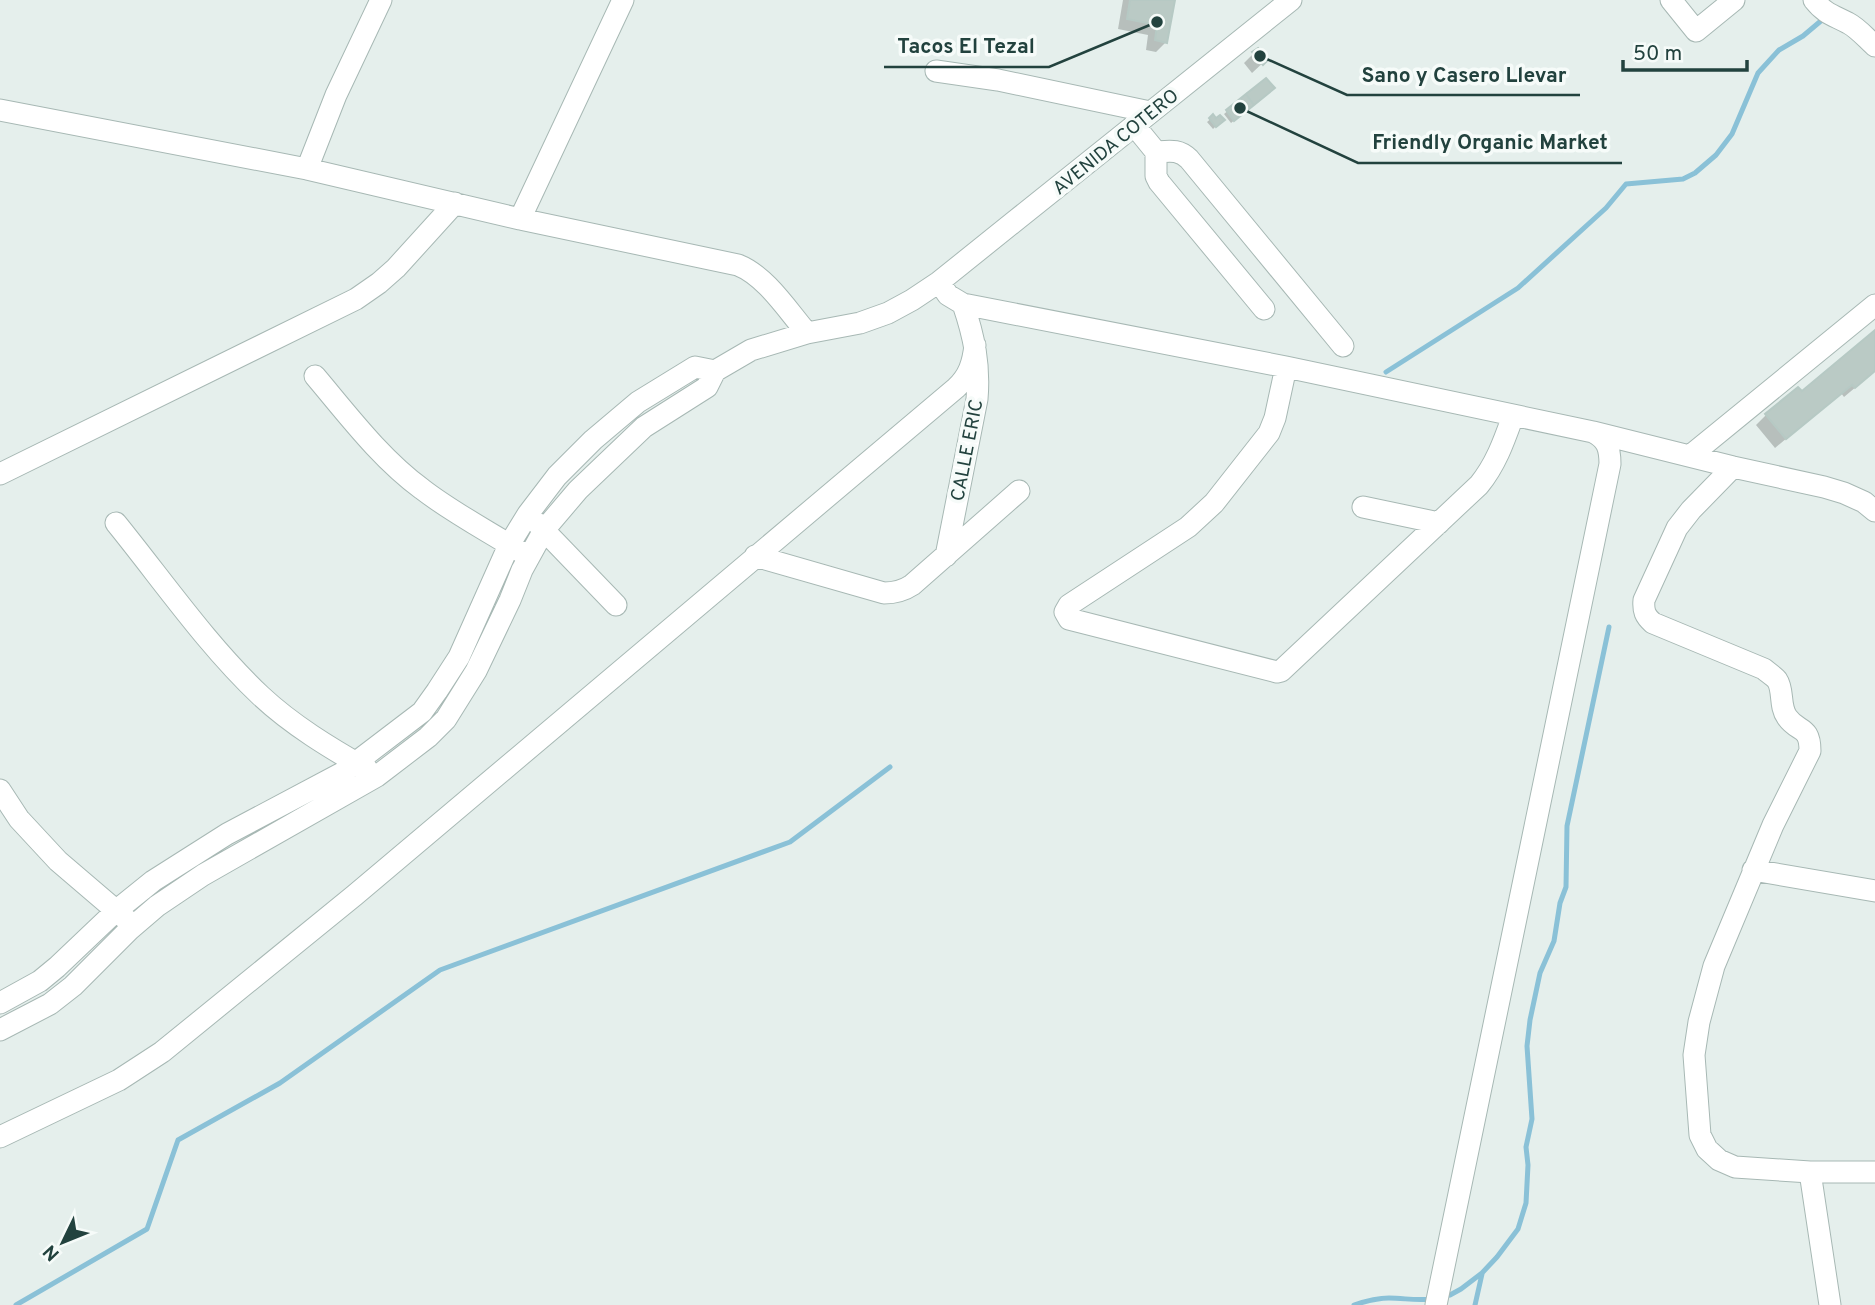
<svg xmlns="http://www.w3.org/2000/svg" width="1875" height="1305" font-family="Overpass,sans-serif">
  <rect width="100%" height="100%" fill="#e5efec"/>
  <path fill="#0003" d="M 1123,0 L 1173,0 L 1166,42 L 1156,52 L 1146,50 L 1148,35 L 1118,29 Z
    M 1254,53 L 1266,60 L 1252,73 L 1244,63 Z
    M 1265,80 L 1262,98 L 1231,123 L 1224,114 Z
    M 1213,117 L 1216,120 L 1222,120 L 1213,129 L 1207,122 Z
    M 1875,333 L 1875,371 L 1844,397 L 1841,393 L 1775,448 L 1756,425 L 1766,415 L 1801,393 Z"/>
  <g fill="none" stroke-linecap="round" stroke-linejoin="round">
    <path stroke="#8ac1d7" stroke-width="5" d="M 1386,372 L 1518,288 L 1606,208 L 1626,184 L 1683,179 L 1695,173 L 1716,155 L 1732,134 L 1758,73 L 1779,50 L 1803,36 L 1822,20
      M 1444,1296 L 1450,1295 L 1461,1289 L 1482,1273 L 1497,1257 L 1518,1229 L 1526,1203 L 1528,1165 L 1526,1147 L 1532,1119 L 1527,1046 L 1530,1020 L 1540,973 L 1554,941 L 1560,903 L 1566,887 L 1567,826 L 1609,627
      M 16,1305 L 147,1229 L 178,1140 L 280,1083 L 440,970 L 790,842 L 890,767
      M 1354,1305 C 1366,1301 1377,1298 1389,1298 C 1404,1298 1416,1301 1431,1299
      M 1475,1305 L 1482,1274"/>
  </g>
  <path fill="#bacac5" stroke="#b6c9c4" stroke-width="2" d="M 1130,0 L 1175,0 L 1167,43 L 1155,40 L 1157,25 L 1127,19 Z
    M 1258,48 L 1268,60 L 1263,65 L 1252,52 Z
    M 1266,78 L 1275,88 L 1254,105 L 1246,94 Z
    M 1246,94 L 1254,105 L 1234,121 L 1226,110 Z
    M 1213,114 L 1216,118 L 1220,115 L 1225,120 L 1216,127 L 1209,118 Z
    M 1875,330 L 1875,371 L 1855,388 L 1852,385 L 1786,439 L 1765,414 L 1798,387 L 1802,391 Z"/>
  <g fill="none" stroke-linecap="round" stroke-linejoin="round">
    <defs>
      <path id="minor" d="M 1671,0 L 1696,31 L 1734,0
        M 1814,0 C 1825,14 1833,15 1848,23 C 1858,28 1867,39 1875,46
        M 936,71 L 998,80 L 1150,112
        M 0,110 L 307,169 L 520,219 L 738,265 C 766,276 788,311 807,333
        M 1134,125 L 1156,152 L 1156,176 L 1159,182 L 1264,309
        M 1156,152 C 1170,151 1179,149 1189,159 L 1343,346
        M 307,169 L 336,95 L 381,0
        M 520,219 L 623,0
        M 939,282 L 948,295 L 963,304 L 1286,367 L 1593,432 L 1733,467 L 1824,487 L 1844,493 L 1864,502 L 1875,511
        M 1286,367 L 1275,418 L 1269,433 L 1214,503 L 1188,527 L 1069,605 L 1065,612 L 1069,619 L 1277,672 L 1281,671 L 1479,485 C 1496,464 1504,441 1513,416
        M 315,376 C 348,415 380,458 422,489 C 453,513 488,531 521,552
        M 1690,456 L 1875,305
        M 1733,467 L 1691,510 L 1677,528 L 1644,600 C 1643,611 1645,616 1653,623 L 1764,669 C 1767,672 1774,676 1777,680 C 1784,690 1779,706 1787,717 C 1798,733 1810,725 1810,751 L 1773,825 L 1714,966 L 1699,1022 L 1694,1055 L 1700,1135 L 1707,1149 L 1719,1160 L 1735,1167 L 1810,1172 L 1875,1172
        M 0,474 L 356,299 L 379,283 L 396,268 L 455,203
        M 1363,507 L 1439,523
        M 116,523 C 163,581 207,645 261,696 C 292,725 330,748 367,769
        M 537,523 L 616,605
        M 755,556 L 884,593 C 894,593 903,591 912,585 L 1019,491
        M 946,556 L 977,399 C 980,365 974,336 963,304
        M 0,790 L 19,819 L 58,861 L 127,920
        M 1753,870 L 1875,891
        M 0,1003 L 40,981 L 57,967 L 117,910 L 153,881 L 227,834 L 342,773 L 422,712 L 437,691 L 459,657 L 509,545 L 528,514 L 557,476 L 593,440 L 638,402 L 695,367 L 715,371
        M 0,1030 L 50,1004 L 73,986 L 129,930 L 157,906 L 203,875 L 377,776 L 428,737 L 446,719 L 476,671 L 510,600 L 522,570 L 544,530 L 578,490 L 644,427 L 707,387 L 715,371 L 751,350 L 807,333 L 860,323 L 888,313 L 912,300 L 939,282 L 1015,221 L 1291,0
        M 0,1137 L 119,1080 L 162,1052 L 355,895 L 956,388 C 969,376 973,363 975,345
        M 1810,1172 L 1830,1305
        M 1436,1305 L 1610,464 C 1610,448 1607,439 1593,432"/>
    </defs>
    <use href="#minor" stroke="#a7b8b4" stroke-width="23"/>
    <use href="#minor" stroke="#fff" stroke-width="21"/>
  </g>
  <g text-anchor="middle" stroke-width="7" stroke-linejoin="round" paint-order="stroke">
    <g font-size="19" fill="#22423e" stroke="#f6fbf9">
      <text transform="translate(1115 141) rotate(-39)" y="7">AVENIDA COTERO</text>
      <text transform="translate(966 450) rotate(-79)" y="7">CALLE ERIC</text>
    </g>
  </g>
  <path fill="none" stroke="#22423e" stroke-width="2.5" d="M1157 22L1049 67H884M1260 56L1347 95H1580M1240 108L1358 163H1622"/>
  <g fill="#22423e" stroke="#f6fbf9" stroke-width="2.5">
    <circle cx="1157" cy="22" r="7"/>
    <circle cx="1260" cy="56" r="7"/>
    <circle cx="1240" cy="108" r="7"/>
  </g>
  <g font-size="21" text-anchor="middle" font-weight="bold" fill="#22423e" stroke="#f6fbf9" stroke-width="7" stroke-linejoin="round" paint-order="stroke">
    <text x="966" y="53">Tacos El Tezal</text>
    <text x="1464" y="82">Sano y Casero Llevar</text>
    <text x="1490" y="149">Friendly Organic Market</text>
  </g>
  <g transform="translate(63 1242) rotate(227)" stroke="#f6fbf9" stroke-width="5" paint-order="stroke">
  <path d="M0-5L12 26L0 18L-12 26Z" fill="#22423e"/>
  <text y="-10" font-size="19" font-weight="bold" text-anchor="middle" fill="#22423e">N</text>
  </g>
  <path d="M1623 60v10h124v-10" fill="none" stroke="#22423e" stroke-width="3.5"/>
  <text x="1633" y="60" font-size="21" fill="#22423e" stroke="#f6fbf9" stroke-width="5" paint-order="stroke">50 m</text>
</svg>
